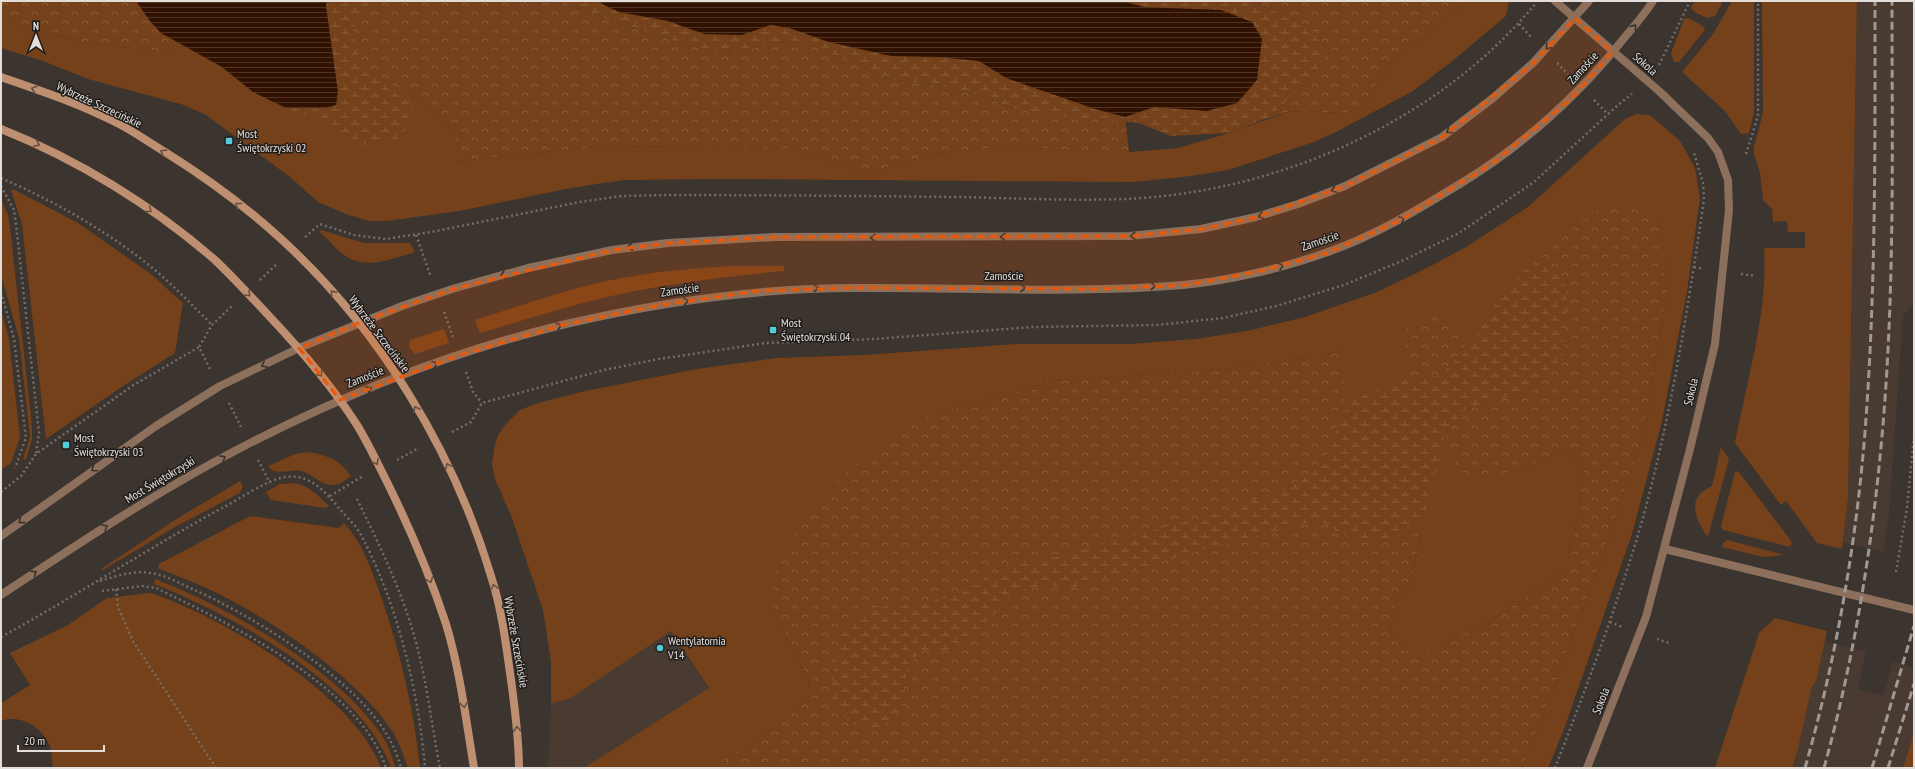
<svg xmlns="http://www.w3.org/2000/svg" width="1915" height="769" font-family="'PT Sans Narrow',sans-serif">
  <defs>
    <pattern id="forest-crowns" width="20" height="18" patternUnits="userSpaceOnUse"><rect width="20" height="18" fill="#74411a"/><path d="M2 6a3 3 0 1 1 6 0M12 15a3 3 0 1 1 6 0" fill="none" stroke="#885c3b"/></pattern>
    <pattern id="wetland-marsh" width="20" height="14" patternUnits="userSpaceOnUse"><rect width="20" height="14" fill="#74411a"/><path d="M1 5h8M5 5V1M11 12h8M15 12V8" fill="none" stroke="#885c3b"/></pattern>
    <pattern id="water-rules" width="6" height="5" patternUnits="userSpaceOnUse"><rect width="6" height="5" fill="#311100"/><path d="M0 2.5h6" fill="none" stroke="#4f3325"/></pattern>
  </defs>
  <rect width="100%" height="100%" fill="#3c342f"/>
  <path fill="#493b32" d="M 1857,1 L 1914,1 L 1914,302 L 1903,316 L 1889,514 L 1883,552 L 1843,542 L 1848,498 Z
    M 671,631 L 709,689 L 584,768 L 548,768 L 551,703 L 569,699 L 638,646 Z
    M 1825,642 L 1866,651 L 1858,689 L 1883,695 L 1893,662 L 1914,668 L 1914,734 L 1905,768 L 1792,768 L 1798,749 L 1812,687 L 1817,679 Z"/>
  <path fill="#74411a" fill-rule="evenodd" d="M 1464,1 L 1509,1 L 1506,16 L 1451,62 L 1413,91 L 1336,132 L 1314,142 L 1228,170 L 1191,176 L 1134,182 L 718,179 L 624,180 L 571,188 L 459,211 L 387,221 L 369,221 L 346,214 L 318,202 L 290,177 L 206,115 L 184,105 L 88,79 L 43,61 L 1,48 L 1,19 L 83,43 L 160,51 L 185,46 L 222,67 L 253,92 L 330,32 L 395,86 L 410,96 L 432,108 L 450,128 L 459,149 L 456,161 L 605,146 L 795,148 L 861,170 L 881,169 L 937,153 L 1014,146 L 1094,152 L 1129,152 L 1178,148 L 1229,133 L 1291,111 L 1348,113 L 1364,106 L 1393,59 L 1432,31 Z
    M 1695,1 L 1723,1 L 1715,16 L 1707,18 L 1693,11 L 1691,7 Z
    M 1732,1 L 1754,1 L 1754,112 L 1749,133 L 1741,134 L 1725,111 L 1682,72 L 1713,34 Z
    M 1762,1 L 1857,1 L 1848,498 L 1842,549 L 1817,543 L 1786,501 L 1781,505 L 1735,443 C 1747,380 1768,313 1764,248 L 1805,248 L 1805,232 L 1788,232 L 1787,221 L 1773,222 L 1772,209 L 1763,200 L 1760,173 L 1754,154 L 1754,147 L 1763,113 Z
    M 1688,18 L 1703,26 L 1705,30 L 1679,62 L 1674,62 L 1671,53 L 1684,19 Z
    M 1636,114 L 1650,115 L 1680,141 L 1695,168 L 1700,198 L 1687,291 L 1662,421 L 1632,534 L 1563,732 L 1548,768 L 1521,768 L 1537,732 L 1602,558 L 1645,428 L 1667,290 L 1660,222 L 1536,262 L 1520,273 L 1523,392 L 1464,410 L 1506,474 L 1567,450 L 1584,464 L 1580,508 L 1565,572 L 1491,620 L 1423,655 L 1404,651 L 1390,631 L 1396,605 L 1411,580 L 1421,534 L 1318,520 L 1341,351 L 1284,362 L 1199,372 L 1053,381 L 984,402 L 937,413 L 771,606 L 810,683 L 798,711 L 712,768 L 584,768 L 709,688 L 671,631 L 569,699 L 551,703 L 551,662 L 543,610 L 512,518 L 495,479 L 492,464 L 494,449 L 498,435 L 506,424 L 520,410 L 538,403 L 585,391 L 697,369 L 776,358 L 864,355 L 1016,344 L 1129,344 L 1196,339 L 1247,331 L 1305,317 L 1377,292 L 1427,268 L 1466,247 L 1528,207 L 1625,119 ZM 1421,323 L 1467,350 L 1438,376 L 1402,330 Z
    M 11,190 L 15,190 L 78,223 L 151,274 L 183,303 L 175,353 L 120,388 L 46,439 L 22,224 Z
    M 1,199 L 8,215 L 10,227 L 32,426 L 32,439 L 26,460 L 23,459 L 30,437 L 19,338 L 1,275 Z
    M 321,230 L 364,243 L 410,243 L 415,252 C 394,258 368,270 347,257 C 337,251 328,239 320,232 Z
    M 731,266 L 784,266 L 784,271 C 723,277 663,284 603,298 C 562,308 521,321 480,333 L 475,320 C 529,303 584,283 640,275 C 670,270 701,268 731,266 Z
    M 1,310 L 9,339 L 20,437 L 11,463 L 1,470 Z
    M 444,329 L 449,343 L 415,354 L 409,347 L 410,340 Z
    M 1721,447 L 1729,459 L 1708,537 C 1700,527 1689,507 1699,495 C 1702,491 1708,488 1712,486 Z
    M 309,452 C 328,455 341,461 351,476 C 345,480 339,486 332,485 C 322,485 313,475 304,472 C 292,467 277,478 268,466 L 295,454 Z
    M 1738,471 L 1792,542 L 1790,547 L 1723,530 L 1721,526 L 1735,472 Z
    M 240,481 L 243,486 L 240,493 L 175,527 L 103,570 L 101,569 L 178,518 Z
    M 295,483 C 310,486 318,496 329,506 L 325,508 L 271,500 L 266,492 L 280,484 Z
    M 250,516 L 339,528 L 344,523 C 364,544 373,574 383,602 C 401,656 414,710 420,768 L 408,768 C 404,757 400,745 394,734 C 359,678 268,617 209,589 C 192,582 175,575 158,568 L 159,564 Z
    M 1727,540 L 1785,555 L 1763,557 L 1722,547 L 1723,543 Z
    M 155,579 C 230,608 338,669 383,737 C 389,746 392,758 396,768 L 391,768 C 363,686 231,614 154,584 Z
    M 151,593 C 222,617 355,695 381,768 L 53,768 C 52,761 52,752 50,746 C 42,727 21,714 1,721 L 1,703 L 30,685 L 10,653 L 68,625 L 107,598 Z
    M 1775,618 L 1827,631 L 1817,679 L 1812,687 L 1798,749 L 1792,768 L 1715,768 L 1759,633 Z
    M 1914,733 L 1914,768 L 1903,768 Z"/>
  <path fill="url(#forest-crowns)" d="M 1,1 L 136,1 L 150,21 L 161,33 L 185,46 L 160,51 L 83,43 L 1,19 Z
    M 330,1 L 509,1 L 522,4 L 550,2 L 590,11 L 613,22 L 712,52 L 746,51 L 774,42 L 810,45 L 889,79 L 930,84 L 978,95 L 1019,110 L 1125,117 L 1129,152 L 1094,152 L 1014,146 L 937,153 L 881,169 L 861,170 L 795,148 L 605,146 L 456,161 L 459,149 L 450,128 L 432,108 L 410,96 L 395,86 L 371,76 L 360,59 Z
    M 1251,1 L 1464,1 L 1432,31 L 1393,59 L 1364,106 L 1348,113 L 1291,111 L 1268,118 L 1309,80 L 1312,29 Z
    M 1629,207 L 1660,222 L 1667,290 L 1645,428 L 1602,558 L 1537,732 L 1521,768 L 712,768 L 798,710 L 810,683 L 771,606 L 775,569 L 806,517 L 838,480 L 895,432 L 937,413 L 984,402 L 1053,381 L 1199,372 L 1284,362 L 1341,351 L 1345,398 L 1331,446 L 1322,465 L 1379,530 L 1410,525 L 1421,534 L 1411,580 L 1396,605 L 1390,631 L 1404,651 L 1423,654 L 1491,620 L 1565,572 L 1580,508 L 1584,464 L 1567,450 L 1506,474 L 1464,474 L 1451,456 L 1446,433 L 1464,410 L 1523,392 L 1543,305 L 1520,273 L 1536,262 L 1592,212 Z
    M 1442,312 L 1467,350 L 1438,376 L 1411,378 L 1402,330 Z"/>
  <path fill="url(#wetland-marsh)" d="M 136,1 L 370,1 L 357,15 L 353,32 L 360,59 L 371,76 L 395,86 L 410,96 L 414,117 L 398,139 L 361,145 L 320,121 L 286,108 L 253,92 L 222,67 L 161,33 L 150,21 Z
    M 509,1 L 1251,1 L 1312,29 L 1326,55 L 1309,80 L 1268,118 L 1229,133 L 1171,136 L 1139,123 L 1059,116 L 1019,110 L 978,95 L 930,84 L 889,79 L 810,45 L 774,42 L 746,51 L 712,52 L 613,22 L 590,11 L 550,2 L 522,4 Z
    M 1536,262 L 1557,273 L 1567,288 L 1563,358 L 1523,392 L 1464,410 L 1446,433 L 1425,513 L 1391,540 L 1351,539 L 1318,520 L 1213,547 L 1074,587 L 1042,585 L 1011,596 L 978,632 L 945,651 L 921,650 L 906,671 L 904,709 L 876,730 L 853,724 L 829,703 L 841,632 L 870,608 L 921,603 L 958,595 L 1017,558 L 1047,559 L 1210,515 L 1291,487 L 1322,465 L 1331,446 L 1341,417 L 1353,399 L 1403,379 L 1438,376 L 1467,350 L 1488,314 L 1520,273 Z"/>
  <path fill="url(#water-rules)" d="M 136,1 L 327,1 L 326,6 L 338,92 L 336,105 L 325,108 L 286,108 L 253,92 L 222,67 L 161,33 L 150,21 Z
    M 598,1 L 1121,1 L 1145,7 L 1221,10 L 1252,22 L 1262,39 L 1257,80 L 1237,103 L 1207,111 L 1154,107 L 1125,117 L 1095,109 L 1006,78 L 979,61 L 939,57 L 891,56 L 829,42 L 789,28 L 770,25 L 742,35 L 704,34 L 668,21 L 619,12 L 604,5 Z"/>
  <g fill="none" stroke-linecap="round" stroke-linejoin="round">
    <path stroke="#746d68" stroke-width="2.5" stroke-dasharray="2 3" stroke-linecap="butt" d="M 1519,24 L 1531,37
      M 1557,63 L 1568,74
      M 1659,65 L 1690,1
      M 1594,100 L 1608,114
      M 1746,154 L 1758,116 L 1758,1
      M 1,178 C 56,202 109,232 155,270 C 175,287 193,306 212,325
      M 1,186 L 14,210 L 16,224 L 39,433 L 36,454
      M 416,235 L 431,277
      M 305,237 L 320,224 L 354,235 L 386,239 L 431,232 L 580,202 L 622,196 L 669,195 C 765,195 861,196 957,197 C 1012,198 1068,201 1124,199 C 1277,193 1438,122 1536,3
      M 1694,267 L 1704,269
      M 1741,274 L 1756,276
      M 260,280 L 278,263
      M 1,292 L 14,339 L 26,438 L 15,468
      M 444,312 L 453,337
      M 210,369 L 199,347 L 212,325 L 233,305
      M 466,372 L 473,392 L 482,403
      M 229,403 L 241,427
      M 452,432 L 471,422 L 482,403 L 604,370 L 659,359 L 766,343 L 874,339 L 1032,327 L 1157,325 L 1223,318 L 1276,306 L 1344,285 L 1404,260 L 1459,233 L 1534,182 L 1618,105 L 1632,94
      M 258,460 L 270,483
      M 397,460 L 419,448
      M 1,492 L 21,476 L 36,454 L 132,386 L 199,347
      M 330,496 L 363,476
      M 357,499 C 383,552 409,606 421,663 C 429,698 433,733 440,768
      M 1896,572 L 1907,508 L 1914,436
      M 100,581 C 117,576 133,570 151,573 C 165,575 177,582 190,588 C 250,614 345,673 382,727 C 391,740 397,753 401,768
      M 116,589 L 118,607 L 133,641 L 216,768
      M 102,591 L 142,586 L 156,588 C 228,623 360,686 386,768
      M 1610,622 L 1622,627
      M 1,637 C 76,596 147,549 222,508 C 240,499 266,480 285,477 C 308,473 325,491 338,507 C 345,516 356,525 361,535 C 397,602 419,693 425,768
      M 1657,639 L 1669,643
      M 1555,768 C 1585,691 1614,614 1638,535 C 1670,425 1687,313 1704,200 L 1703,183 L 1694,153"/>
    <path stroke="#8d705c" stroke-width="8" d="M 1665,549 L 1914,610"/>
    <path stroke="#8d705c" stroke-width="8" d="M 1555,1 L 1659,91 L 1708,138 L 1718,152 L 1728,180 L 1729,210 L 1715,344 L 1690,449 L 1646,617 L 1587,768"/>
    <path stroke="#8d705c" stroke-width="8" d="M 1,536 L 156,426 L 220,386 L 299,348 L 402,306 L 452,289 L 528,268 L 612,250 L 668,243 L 774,237 L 1129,236 L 1201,229 L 1256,217 L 1298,204 L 1345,186 L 1442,137 L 1493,98 L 1533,63 L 1589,1
      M 1,595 C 82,541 164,487 250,443 C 350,392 457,350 566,324 C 660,302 757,288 855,288 C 964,287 1074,294 1183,285 C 1228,281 1283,268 1325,253 C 1375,236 1419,209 1463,182 C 1526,143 1579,95 1625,37 C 1635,25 1645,14 1653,1"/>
    <path stroke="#be8f70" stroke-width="8" d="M 1,77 C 42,91 83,105 121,125 C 136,133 150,143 165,152 C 205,177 245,206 280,238 C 378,327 453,449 491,576 C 502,610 506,645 511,680 C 515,709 519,739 519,768
      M 1,129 C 77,159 153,206 215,260 C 234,278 252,298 270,317 C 302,351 332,386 357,425 C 365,438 372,452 379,466 C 405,517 428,569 446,624 C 460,670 466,720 474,768"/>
    <path stroke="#9f9894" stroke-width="3" stroke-dasharray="8 4" stroke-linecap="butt" d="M 1805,768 C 1836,659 1856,545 1865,432 C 1876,289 1875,145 1875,1
      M 1824,768 C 1854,659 1872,548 1882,436 C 1895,291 1892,146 1892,1
      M 1872,768 L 1914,626
      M 1888,768 L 1914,684"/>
  </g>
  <defs><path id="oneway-chevron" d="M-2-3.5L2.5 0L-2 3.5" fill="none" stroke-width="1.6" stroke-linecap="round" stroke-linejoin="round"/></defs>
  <g stroke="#3b322a">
    <use href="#oneway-chevron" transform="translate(1634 27) rotate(-51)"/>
    <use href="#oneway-chevron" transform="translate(1548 47) rotate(132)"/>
    <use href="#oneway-chevron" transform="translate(1449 131) rotate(143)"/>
    <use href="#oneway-chevron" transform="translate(1334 190) rotate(159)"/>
    <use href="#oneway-chevron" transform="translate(1261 216) rotate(163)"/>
    <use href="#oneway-chevron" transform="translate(1402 219) rotate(-30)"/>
    <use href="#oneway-chevron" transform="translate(1133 236) rotate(175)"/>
    <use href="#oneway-chevron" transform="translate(1003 237) rotate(180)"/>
    <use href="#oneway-chevron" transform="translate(873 238) rotate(180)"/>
    <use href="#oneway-chevron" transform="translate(630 247) rotate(173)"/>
    <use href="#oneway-chevron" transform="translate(1281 266) rotate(-16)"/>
    <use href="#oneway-chevron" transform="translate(503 275) rotate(165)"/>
    <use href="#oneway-chevron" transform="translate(1153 286) rotate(-3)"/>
    <use href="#oneway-chevron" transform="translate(816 288) rotate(-2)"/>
    <use href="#oneway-chevron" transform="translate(1023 288)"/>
    <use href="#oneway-chevron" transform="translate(686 301) rotate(-8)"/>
    <use href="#oneway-chevron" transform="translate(559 326) rotate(-15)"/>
    <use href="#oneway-chevron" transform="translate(435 364) rotate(-20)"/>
    <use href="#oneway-chevron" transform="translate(264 365) rotate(155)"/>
    <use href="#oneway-chevron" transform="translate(369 389) rotate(-22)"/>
    <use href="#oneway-chevron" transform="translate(223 458) rotate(-29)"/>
    <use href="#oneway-chevron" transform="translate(94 469) rotate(145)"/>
    <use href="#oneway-chevron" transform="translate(21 521) rotate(143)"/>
    <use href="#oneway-chevron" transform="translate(105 527) rotate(-31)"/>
    <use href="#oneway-chevron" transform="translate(34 573) rotate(-34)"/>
  </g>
  <g stroke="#675041">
    <use href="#oneway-chevron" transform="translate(34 89) rotate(-161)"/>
    <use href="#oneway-chevron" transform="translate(37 144) rotate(26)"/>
    <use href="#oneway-chevron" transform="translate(163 152) rotate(-148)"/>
    <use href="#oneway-chevron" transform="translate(238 205) rotate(-142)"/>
    <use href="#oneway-chevron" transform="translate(149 210) rotate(38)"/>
    <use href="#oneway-chevron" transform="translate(333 293) rotate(-131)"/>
    <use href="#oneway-chevron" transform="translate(248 294) rotate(46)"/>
    <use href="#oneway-chevron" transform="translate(320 374) rotate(52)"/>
    <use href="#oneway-chevron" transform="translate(416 409) rotate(-121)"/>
    <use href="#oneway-chevron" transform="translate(376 462) rotate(62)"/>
    <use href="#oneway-chevron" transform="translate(448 466) rotate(-114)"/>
    <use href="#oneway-chevron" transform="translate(430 580) rotate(70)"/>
    <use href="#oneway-chevron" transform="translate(494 587) rotate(-103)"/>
    <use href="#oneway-chevron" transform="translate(464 705) rotate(81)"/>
    <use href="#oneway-chevron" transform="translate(517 729) rotate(-96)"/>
  </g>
  <path fill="#e8590c" fill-opacity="0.2" stroke="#e8590c" stroke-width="3" stroke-dasharray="8 5" stroke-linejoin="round" d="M 1575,18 L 1613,52 L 1570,100 L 1492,164 L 1399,221 L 1328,253 L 1261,271 L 1187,285 L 1102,289 L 853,288 L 759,291 L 661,305 L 563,325 L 460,355 L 340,400 L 299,348 L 358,323 L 452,289 L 612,250 L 668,243 L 774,237 L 1129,236 L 1201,229 L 1256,217 L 1345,186 L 1442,137 L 1533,63 Z"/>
  <g fill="#52cbd8" stroke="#201d1a" stroke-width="1.5">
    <rect x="225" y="137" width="8" height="8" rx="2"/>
    <rect x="769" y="326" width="8" height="8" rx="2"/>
    <rect x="62" y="441" width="8" height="8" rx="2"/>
    <circle cx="660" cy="648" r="4"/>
  </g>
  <g text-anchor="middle" stroke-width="3" stroke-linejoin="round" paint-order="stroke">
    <g font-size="12" fill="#e3deda" stroke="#201d1a">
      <text transform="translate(1645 64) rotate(41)" y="4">Sokola</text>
      <text transform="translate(1583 68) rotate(-48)" y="4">Zamoście</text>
      <text transform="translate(99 105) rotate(25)" y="4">Wybrzeże Szczecińskie</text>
      <text transform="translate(1320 241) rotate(-19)" y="4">Zamoście</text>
      <text x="1004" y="280">Zamoście</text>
      <text transform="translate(680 290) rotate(-8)" y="4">Zamoście</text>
      <text transform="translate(379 334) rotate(53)" y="4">Wybrzeże Szczecińskie</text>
      <text transform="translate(365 377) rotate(-22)" y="4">Zamoście</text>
      <text transform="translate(1691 392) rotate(-77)" y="4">Sokola</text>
      <text transform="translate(160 480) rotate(-31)" y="4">Most Świętokrzyski</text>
      <text transform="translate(516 642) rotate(80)" y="4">Wybrzeże Szczecińskie</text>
      <text transform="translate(1601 701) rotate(-69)" y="4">Sokola</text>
    </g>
    <g font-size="12" fill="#e3deda" stroke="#201d1a" text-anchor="start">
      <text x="237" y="138">Most<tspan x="237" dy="14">Świętokrzyski 02</tspan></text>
      <text x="781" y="327">Most<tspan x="781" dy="14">Świętokrzyski 04</tspan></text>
      <text x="74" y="442">Most<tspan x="74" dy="14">Świętokrzyski 03</tspan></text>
      <text x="668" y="645">Wentylatornia<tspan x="668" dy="14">V14</tspan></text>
    </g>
  </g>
  <rect width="1915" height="769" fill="none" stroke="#e3deda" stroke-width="4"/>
  <g transform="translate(36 36)" stroke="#201d1a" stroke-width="3" paint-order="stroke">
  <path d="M0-3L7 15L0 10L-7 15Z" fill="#e3deda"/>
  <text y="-6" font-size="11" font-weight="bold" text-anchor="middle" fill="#e3deda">N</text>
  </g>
  <path d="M18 745v6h86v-6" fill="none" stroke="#e3deda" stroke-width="2"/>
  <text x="24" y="745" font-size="12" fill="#e3deda" stroke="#201d1a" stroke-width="3" paint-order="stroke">20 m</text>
</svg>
